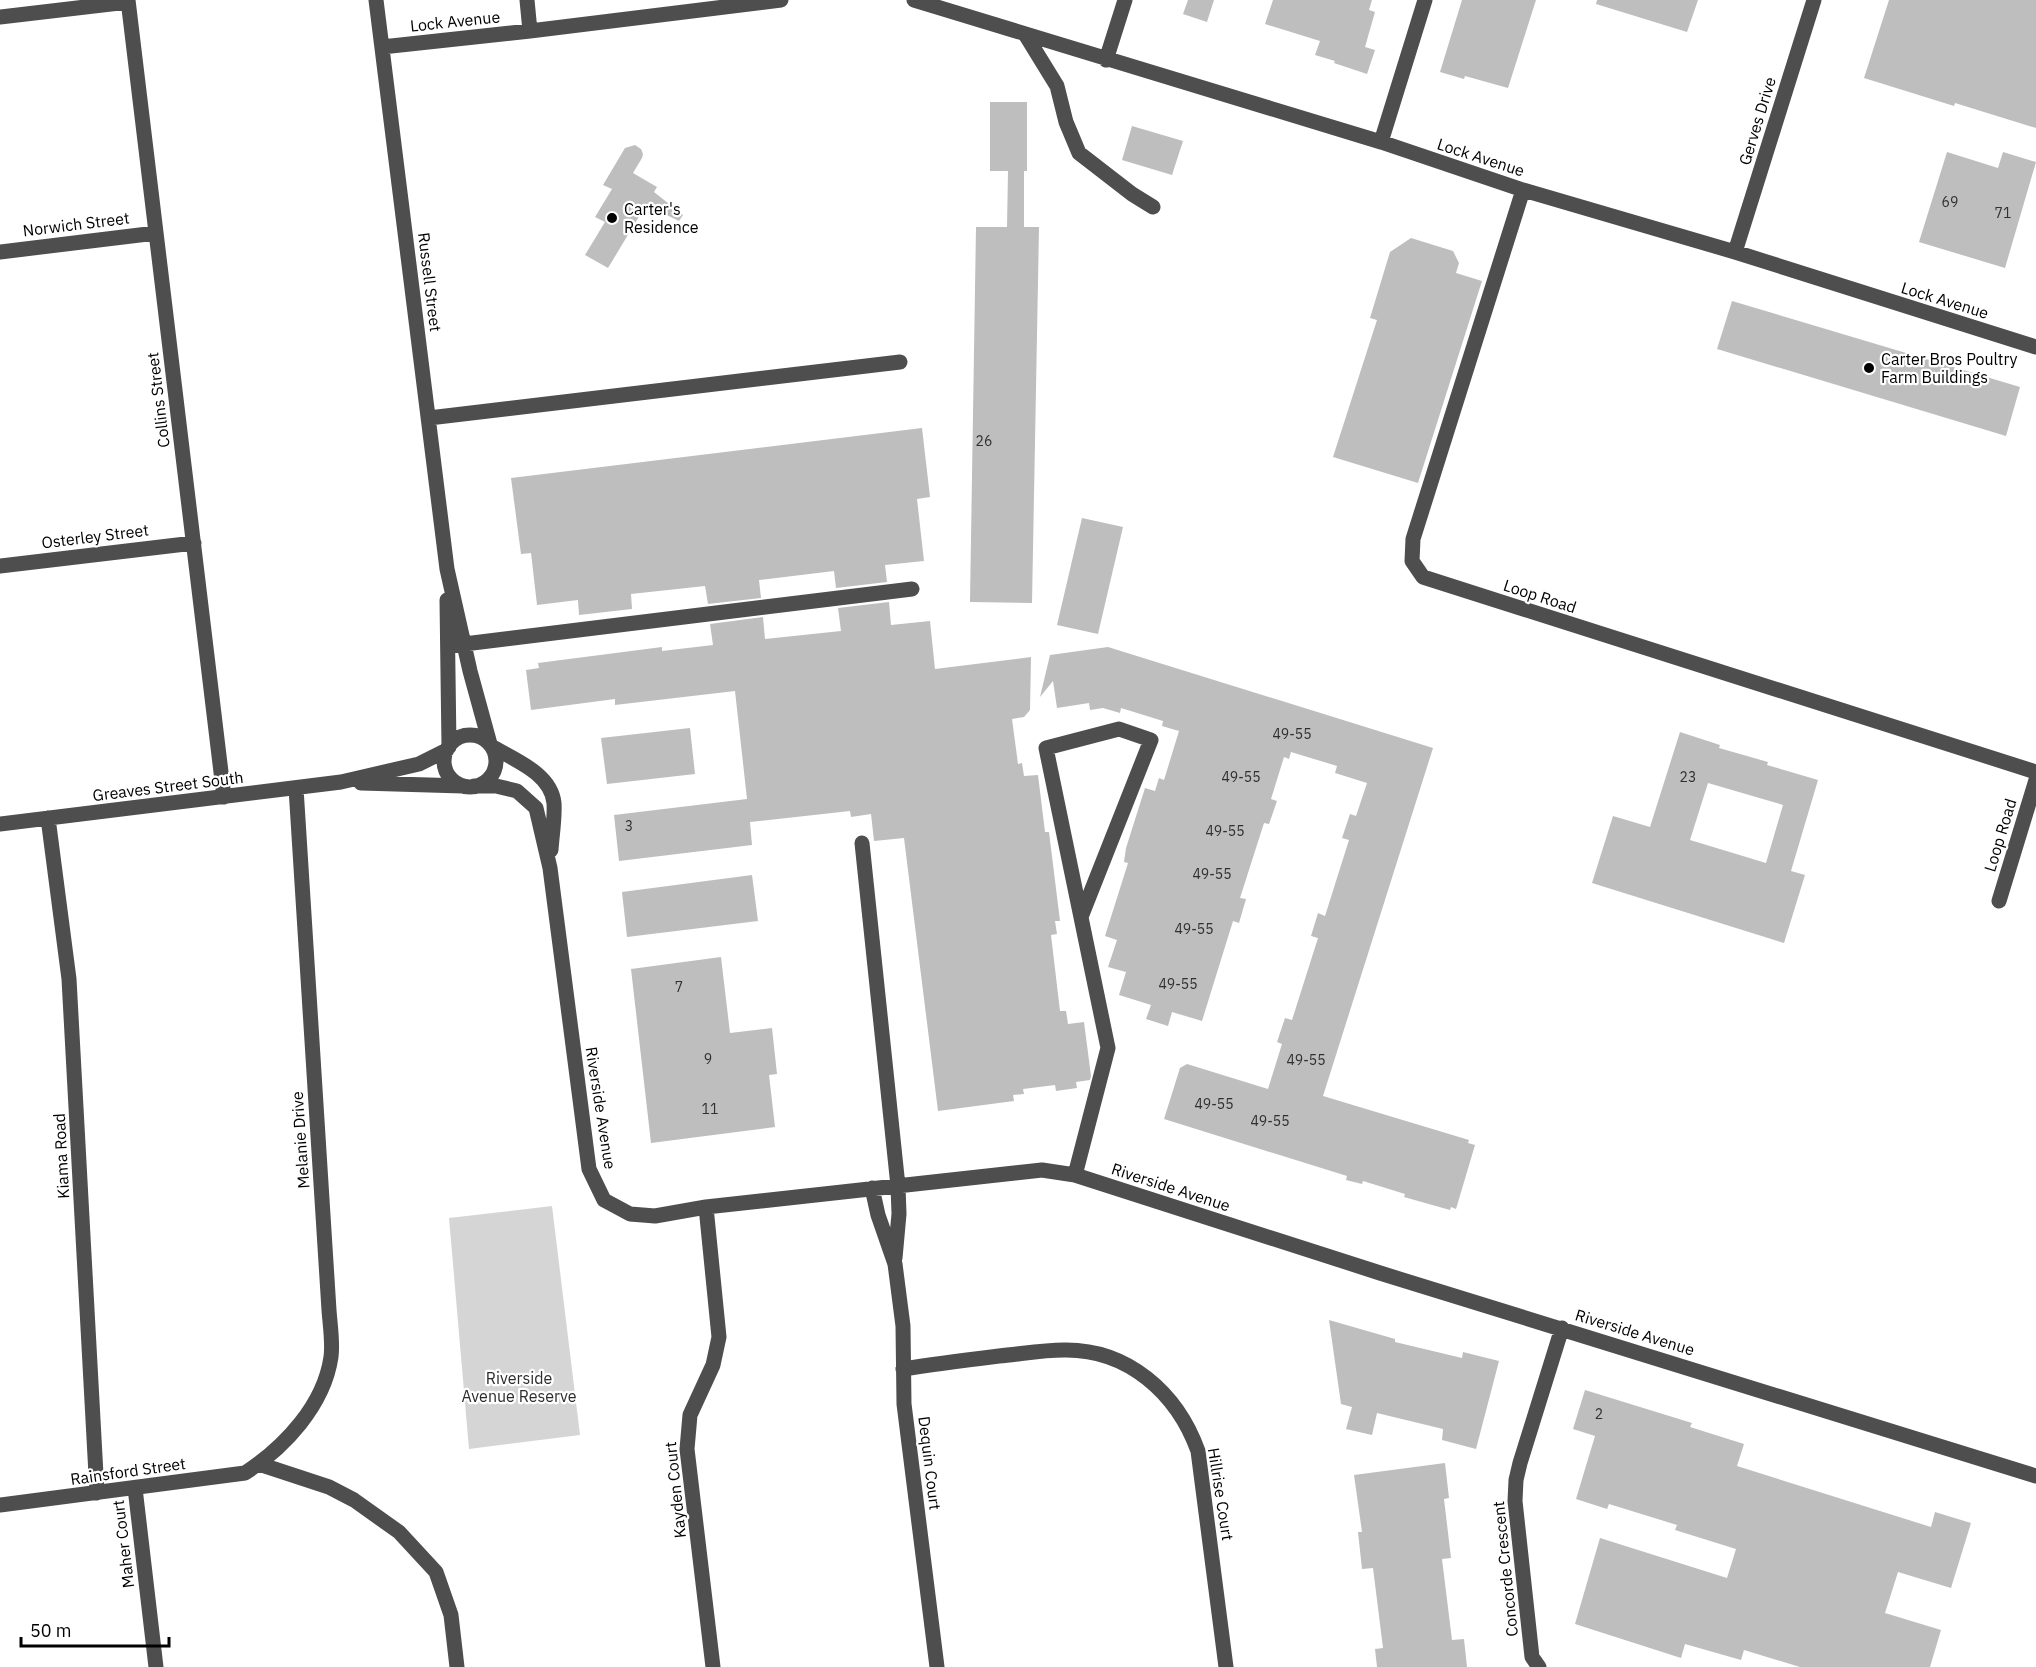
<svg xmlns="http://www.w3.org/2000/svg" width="2036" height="1667" font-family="'IBM Plex Sans',sans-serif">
  <rect width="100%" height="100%" fill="#fff"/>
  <path fill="#d5d5d5" d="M 552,1206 L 580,1435 L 469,1449 L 449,1218 Z"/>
  <path fill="#bebebe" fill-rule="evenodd" d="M 1188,0 L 1214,0 L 1207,22 L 1183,14 Z
    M 1273,0 L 1372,0 L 1369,10 L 1375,12 L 1365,47 L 1375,50 L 1367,74 L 1334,63 L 1335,61 L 1315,55 L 1320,41 L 1265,24 Z
    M 1462,0 L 1536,0 L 1508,88 L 1465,76 L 1464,79 L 1440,72 Z
    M 1597,0 L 1698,0 L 1687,32 L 1596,4 Z
    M 1889,0 L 2036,0 L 2036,128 L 1955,103 L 1954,106 L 1864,78 Z
    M 990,102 L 1027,102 L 1027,171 L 1024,171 L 1024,227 L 1039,227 L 1032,603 L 970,602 L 976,227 L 1007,227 L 1008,171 L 990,171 Z
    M 1132,126 L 1183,141 L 1172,175 L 1122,160 Z
    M 635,145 L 641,149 L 643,154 L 642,158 L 633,173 L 657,187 L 654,192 L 683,215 L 679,221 L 646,205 L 608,268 L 585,255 L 605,222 L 595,217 L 612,189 L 603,185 L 625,148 Z
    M 1947,152 L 1998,168 L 2003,152 L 2036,162 L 2005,268 L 1919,242 Z
    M 1411,238 L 1453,251 L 1459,263 L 1456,273 L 1482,281 L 1418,483 L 1333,457 L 1377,320 L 1370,318 L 1390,252 Z
    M 1732,301 L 2020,387 L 2006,436 L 1717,349 Z
    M 922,428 L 930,497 L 917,499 L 924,561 L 885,565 L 887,582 L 836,588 L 834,571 L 759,580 L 761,598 L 708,604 L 705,586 L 631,594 L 632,609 L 579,615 L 578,600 L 537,605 L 531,553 L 521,554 L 511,478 Z
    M 1082,518 L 1123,527 L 1098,634 L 1057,625 Z
    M 889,602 L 891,625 L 930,621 L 935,669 L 1031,657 L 1030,710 L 1024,717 L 1012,719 L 1018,764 L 1022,763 L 1024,776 L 1038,775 L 1045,832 L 1049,832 L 1060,921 L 1055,921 L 1057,934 L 1051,935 L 1060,1011 L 1066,1011 L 1068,1024 L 1084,1022 L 1091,1076 L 1090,1080 L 1076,1082 L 1077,1088 L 1056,1091 L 1055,1085 L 1023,1089 L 1024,1094 L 1013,1095 L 1014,1101 L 938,1111 L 904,838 L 874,841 L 871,814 L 851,817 L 850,811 L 750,822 L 752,845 L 619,861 L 614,815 L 747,799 L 735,691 L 615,705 L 615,699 L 531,710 L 526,670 L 539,668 L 538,663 L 662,647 L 662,651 L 713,645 L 710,624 L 763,617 L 765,639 L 841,631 L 838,608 Z
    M 1108,647 L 1433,748 L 1323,1096 L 1469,1140 L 1468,1143 L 1475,1145 L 1456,1209 L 1451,1207 L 1450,1210 L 1404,1197 L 1405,1194 L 1363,1181 L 1362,1184 L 1346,1180 L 1347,1176 L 1164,1119 L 1180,1068 L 1187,1064 L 1268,1089 L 1282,1044 L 1277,1042 L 1285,1018 L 1292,1020 L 1318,938 L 1311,936 L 1318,913 L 1325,916 L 1349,840 L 1342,838 L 1350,814 L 1356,816 L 1367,783 L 1335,773 L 1337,766 L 1291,752 L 1289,759 L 1284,757 L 1271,799 L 1277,801 L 1269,824 L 1264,823 L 1240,898 L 1246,899 L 1239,923 L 1233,921 L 1202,1021 L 1172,1012 L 1168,1026 L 1146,1019 L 1151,1005 L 1119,995 L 1126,972 L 1108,967 L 1117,940 L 1105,936 L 1128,863 L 1124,862 L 1126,848 L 1145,788 L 1155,791 L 1159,778 L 1164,780 L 1179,731 L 1162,726 L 1163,721 L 1121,708 L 1120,713 L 1103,708 L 1090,710 L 1089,703 L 1057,708 L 1053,681 L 1040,697 L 1050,655 Z
    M 690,728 L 695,774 L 607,784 L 601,738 Z
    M 1680,732 L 1720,745 L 1719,748 L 1768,762 L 1767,765 L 1818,780 L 1791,871 L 1805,875 L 1784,943 L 1592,883 L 1613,816 L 1650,827 ZM 1708,783 L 1783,805 L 1766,863 L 1690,840 Z
    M 752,875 L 758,921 L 627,937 L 622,892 Z
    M 721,957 L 730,1033 L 772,1028 L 777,1074 L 769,1075 L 775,1127 L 651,1143 L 631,969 Z
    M 1329,1320 L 1395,1339 L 1395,1342 L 1462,1358 L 1463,1352 L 1499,1361 L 1476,1449 L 1442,1440 L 1443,1429 L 1377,1413 L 1372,1435 L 1346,1429 L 1352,1407 L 1341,1404 Z
    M 1585,1390 L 1692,1423 L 1690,1427 L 1744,1444 L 1737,1466 L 1931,1527 L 1935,1512 L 1971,1523 L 1951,1588 L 1898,1572 L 1885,1613 L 1941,1630 L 1930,1667 L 1800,1667 L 1744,1650 L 1741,1660 L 1685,1644 L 1681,1658 L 1575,1624 L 1600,1538 L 1727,1578 L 1736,1549 L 1675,1530 L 1677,1525 L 1609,1504 L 1607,1509 L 1576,1499 L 1595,1436 L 1573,1429 Z
    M 1445,1463 L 1449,1498 L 1444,1499 L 1451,1558 L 1442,1559 L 1452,1640 L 1464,1639 L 1467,1667 L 1377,1667 L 1375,1649 L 1383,1648 L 1373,1568 L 1362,1569 L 1358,1532 L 1362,1532 L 1354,1475 Z"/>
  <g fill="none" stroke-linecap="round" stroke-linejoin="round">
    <path stroke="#4e4e4e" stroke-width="15" d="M 128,0 L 224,797
      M 376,0 L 447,569 L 470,671 L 490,744
      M 527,0 L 530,31
      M 914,0 L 1381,142 L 1523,190 L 1735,252 L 2036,347
      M 0,17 L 128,2
      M 1025,34 L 1057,86 L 1066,122 L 1079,153 L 1132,194 L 1153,207
      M 382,47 L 530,31 L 781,0
      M 1106,60 L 1125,0
      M 1381,142 L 1425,0
      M 1523,190 L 1413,539 L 1412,561 L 1423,577 L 2036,772
      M 0,252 L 156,233
      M 1735,252 L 1814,0
      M 429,418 L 900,362
      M 0,566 L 194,543
      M 447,600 L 449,747
      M 448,646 L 912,589
      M444 761a26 26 0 1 1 52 0a26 26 0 1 1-52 0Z
      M 491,746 C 514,760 551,773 554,803 C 555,818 552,835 551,850
      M 361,783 L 463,786
      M 474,786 L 496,786 L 517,791 L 536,808 L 550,868 L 589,1169 L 604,1200 L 630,1214 L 655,1216 L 706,1207 L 1042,1170 L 1075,1175 L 1380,1273 L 2036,1476
      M 48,818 L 69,979 L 97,1493
      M 0,824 L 341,782 L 419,764 L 447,750
      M 862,843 L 898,1186 L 899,1214 L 895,1258
      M 1999,901 L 2036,780
      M 1075,1175 L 1108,1048 L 1046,748 L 1119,729 L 1151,740 L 1081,917
      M 872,1188 L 878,1215 L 895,1264 L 903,1326 L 904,1404 L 937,1667
      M 706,1207 L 719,1337 L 713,1365 L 690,1415 L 687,1449 L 713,1667
      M 903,1369 C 935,1364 967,1360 999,1356 C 1021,1354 1042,1350 1064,1350 C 1128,1349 1177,1393 1198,1451 L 1226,1667
      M 259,1464 L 329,1487 L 354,1500 L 399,1532 L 436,1572 L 451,1615 L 457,1667
      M 135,1488 L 156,1667
      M 0,1505 L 245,1473 C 285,1447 324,1405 331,1357 C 333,1342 330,1325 329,1310 L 296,788
      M 1539,1667 L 1532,1657 L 1515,1501 L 1516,1480 L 1520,1463 L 1562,1328"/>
  </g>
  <g fill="#000" stroke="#fff" stroke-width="2">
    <circle cx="612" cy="218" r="6"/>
    <circle cx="1869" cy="368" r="6"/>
  </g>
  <g text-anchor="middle" stroke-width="4.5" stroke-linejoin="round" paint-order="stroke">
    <g font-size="14" fill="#303030">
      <text x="1950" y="207">69</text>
      <text x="2003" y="218">71</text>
      <text x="984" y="446">26</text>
      <text x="1292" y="739">49-55</text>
      <text x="1241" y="782">49-55</text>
      <text x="1688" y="782">23</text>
      <text x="629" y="831">3</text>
      <text x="1225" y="836">49-55</text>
      <text x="1212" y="879">49-55</text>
      <text x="1194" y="934">49-55</text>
      <text x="1178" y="989">49-55</text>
      <text x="679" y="992">7</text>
      <text x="708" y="1064">9</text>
      <text x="1306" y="1065">49-55</text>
      <text x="1214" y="1109">49-55</text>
      <text x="710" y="1114">11</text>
      <text x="1270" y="1126">49-55</text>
      <text x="1599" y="1419">2</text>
    </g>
    <g font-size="16" fill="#000" stroke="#fff">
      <text transform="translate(455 21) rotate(-6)" y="6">Lock Avenue</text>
      <text transform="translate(1757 121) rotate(-73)" y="6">Gerves Drive</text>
      <text transform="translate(1481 157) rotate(18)" y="6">Lock Avenue</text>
      <text transform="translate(76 224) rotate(-7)" y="6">Norwich Street</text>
      <text transform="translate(430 282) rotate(83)" y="6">Russell Street</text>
      <text transform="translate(1945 300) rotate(17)" y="6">Lock Avenue</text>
      <text transform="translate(158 400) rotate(-97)" y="6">Collins Street</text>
      <text transform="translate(95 536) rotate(-7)" y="6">Osterley Street</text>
      <text transform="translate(1540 596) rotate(18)" y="6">Loop Road</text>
      <text transform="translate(168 786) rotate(-7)" y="6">Greaves Street South</text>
      <text transform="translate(2000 835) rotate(-73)" y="6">Loop Road</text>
      <text transform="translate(601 1108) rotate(81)" y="6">Riverside Avenue</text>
      <text transform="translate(300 1140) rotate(-94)" y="6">Melanie Drive</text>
      <text transform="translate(61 1156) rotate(-93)" y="6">Kiama Road</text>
      <text transform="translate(1171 1187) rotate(18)" y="6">Riverside Avenue</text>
      <text transform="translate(1635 1332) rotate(17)" y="6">Riverside Avenue</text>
      <text transform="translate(930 1463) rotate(83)" y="6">Dequin Court</text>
      <text transform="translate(128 1471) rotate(-8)" y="6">Rainsford Street</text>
      <text transform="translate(675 1490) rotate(-96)" y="6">Kayden Court</text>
      <text transform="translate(1221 1494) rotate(81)" y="6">Hillrise Court</text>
      <text transform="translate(123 1544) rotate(-97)" y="6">Maher Court</text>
      <text transform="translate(1505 1569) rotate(-96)" y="6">Concorde Crescent</text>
    </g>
    <g font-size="16" fill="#000" stroke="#fff" text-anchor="start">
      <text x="624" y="215">Carter's<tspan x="624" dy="18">Residence</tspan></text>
      <text x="1881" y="365">Carter Bros Poultry<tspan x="1881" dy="18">Farm Buildings</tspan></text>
    </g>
    <g font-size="16" fill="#2c2c2c" stroke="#fff">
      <text x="519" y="1384">Riverside<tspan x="519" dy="18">Avenue Reserve</tspan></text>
    </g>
  </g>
  <path d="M21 1637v9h148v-9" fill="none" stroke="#000000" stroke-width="3"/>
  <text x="30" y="1637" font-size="18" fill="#000000" stroke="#ffffff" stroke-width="4.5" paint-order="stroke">50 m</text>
</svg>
